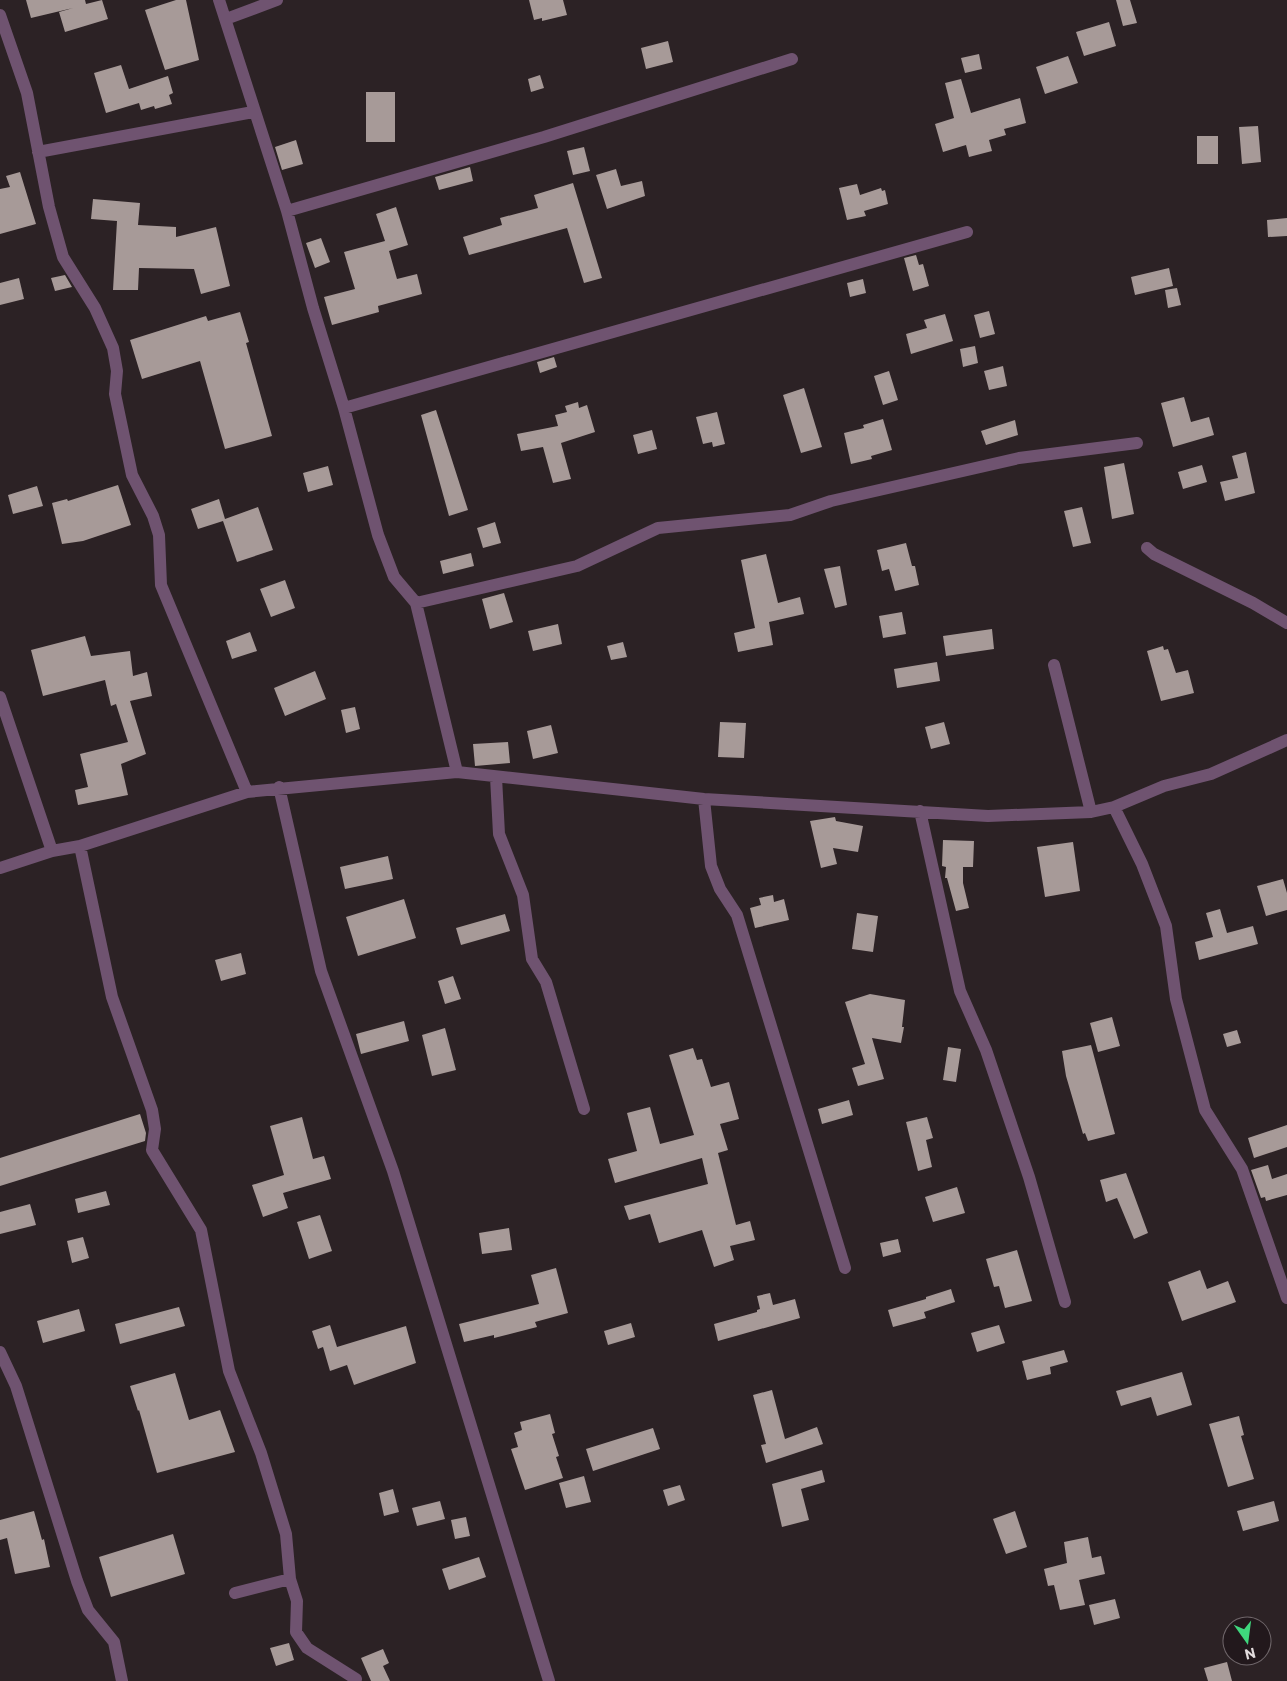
<svg xmlns="http://www.w3.org/2000/svg" width="1287" height="1681" font-family="Commissioner,sans-serif">
  <rect width="100%" height="100%" fill="#2c2225"/>
  <path fill="#a79a98" d="M 26,0 L 85,0 L 86,4 L 102,0 L 108,19 L 65,32 L 59,12 L 73,8 L 31,18 Z
    M 176,0 L 186,0 L 199,60 L 165,70 L 145,10 Z
    M 529,0 L 563,0 L 567,15 L 542,21 L 542,18 L 534,20 Z
    M 1116,0 L 1130,0 L 1137,23 L 1123,26 Z
    M 1109,22 L 1116,46 L 1084,56 L 1076,32 Z
    M 668,41 L 673,62 L 646,69 L 641,48 Z
    M 979,54 L 982,69 L 965,73 L 961,58 Z
    M 1068,56 L 1078,83 L 1045,94 L 1036,67 Z
    M 121,65 L 129,89 L 168,76 L 173,93 L 169,95 L 172,104 L 155,109 L 154,106 L 141,110 L 139,103 L 106,113 L 94,73 Z
    M 540,75 L 544,88 L 531,92 L 528,79 Z
    M 961,79 L 971,113 L 1020,98 L 1026,123 L 1004,129 L 1006,135 L 989,140 L 992,151 L 969,157 L 966,145 L 943,152 L 935,124 L 954,118 L 945,83 Z
    M 366,92 L 395,92 L 395,142 L 366,142 Z
    M 1258,126 L 1261,162 L 1242,164 L 1239,127 Z
    M 1197,136 L 1218,136 L 1218,164 L 1197,164 Z
    M 296,140 L 303,164 L 282,170 L 275,147 Z
    M 584,147 L 590,171 L 573,175 L 567,151 Z
    M 470,167 L 473,181 L 439,190 L 435,177 Z
    M 616,169 L 621,186 L 642,181 L 645,196 L 607,209 L 596,175 Z
    M 20,172 L 36,224 L 0,234 L 0,189 L 10,187 L 6,176 Z
    M 573,183 L 602,278 L 584,283 L 567,228 L 469,255 L 463,237 L 502,225 L 500,218 L 538,208 L 534,195 Z
    M 857,184 L 860,195 L 881,188 L 882,191 L 885,190 L 888,204 L 864,211 L 866,216 L 847,220 L 839,188 Z
    M 93,199 L 140,203 L 138,225 L 176,227 L 176,237 L 216,227 L 230,286 L 201,294 L 194,269 L 139,268 L 138,290 L 113,290 L 117,221 L 91,219 Z
    M 396,207 L 408,245 L 389,251 L 397,279 L 417,274 L 422,294 L 378,306 L 379,312 L 332,325 L 324,297 L 355,289 L 344,252 L 385,241 L 376,214 Z
    M 1287,218 L 1287,236 L 1268,237 L 1267,220 Z
    M 321,238 L 330,262 L 315,268 L 306,243 Z
    M 916,255 L 919,265 L 923,264 L 929,286 L 913,291 L 904,258 Z
    M 1169,268 L 1173,286 L 1135,295 L 1131,277 Z
    M 65,275 L 72,287 L 55,291 L 51,278 Z
    M 19,278 L 24,299 L 0,305 L 0,283 Z
    M 863,279 L 866,293 L 850,297 L 847,283 Z
    M 1177,288 L 1181,305 L 1168,308 L 1165,290 Z
    M 989,311 L 995,334 L 980,338 L 974,315 Z
    M 240,312 L 249,342 L 246,343 L 272,436 L 225,449 L 200,361 L 142,379 L 130,340 L 206,316 L 208,321 Z
    M 945,314 L 953,341 L 911,354 L 906,334 L 927,328 L 924,320 Z
    M 975,346 L 978,363 L 963,367 L 960,349 Z
    M 554,357 L 557,367 L 540,373 L 537,362 Z
    M 1003,366 L 1007,386 L 989,390 L 984,371 Z
    M 889,371 L 898,400 L 883,405 L 874,376 Z
    M 804,388 L 822,447 L 801,453 L 783,395 Z
    M 1184,397 L 1191,422 L 1209,417 L 1214,435 L 1173,447 L 1161,403 Z
    M 578,402 L 579,408 L 587,405 L 595,432 L 561,443 L 571,479 L 553,483 L 543,447 L 521,451 L 517,434 L 558,426 L 555,415 L 567,412 L 565,406 Z
    M 436,410 L 468,510 L 449,516 L 421,415 Z
    M 717,412 L 725,444 L 713,447 L 712,442 L 703,444 L 696,417 Z
    M 883,419 L 892,450 L 871,456 L 872,459 L 851,464 L 844,433 L 864,428 L 863,425 Z
    M 1015,420 L 1018,435 L 986,445 L 981,431 Z
    M 652,430 L 657,449 L 638,454 L 633,435 Z
    M 1246,452 L 1255,493 L 1225,501 L 1220,482 L 1238,478 L 1232,456 Z
    M 1124,463 L 1134,514 L 1112,519 L 1104,467 Z
    M 1202,465 L 1207,482 L 1183,489 L 1178,472 Z
    M 328,466 L 333,485 L 308,492 L 303,473 Z
    M 118,485 L 131,525 L 83,541 L 62,544 L 52,503 L 67,499 L 68,501 Z
    M 37,486 L 43,506 L 13,514 L 8,495 Z
    M 219,499 L 225,519 L 258,507 L 273,550 L 237,562 L 223,521 L 198,529 L 191,509 Z
    M 1082,507 L 1091,543 L 1073,547 L 1064,511 Z
    M 495,522 L 501,543 L 483,548 L 477,528 Z
    M 906,543 L 912,566 L 915,566 L 919,585 L 895,591 L 889,569 L 882,571 L 877,550 Z
    M 471,553 L 474,566 L 443,574 L 440,561 Z
    M 766,554 L 778,603 L 800,597 L 804,614 L 769,622 L 773,645 L 738,652 L 734,633 L 755,628 L 741,560 Z
    M 840,566 L 847,605 L 835,608 L 824,569 Z
    M 285,580 L 295,608 L 271,617 L 260,589 Z
    M 504,593 L 513,622 L 490,629 L 482,599 Z
    M 902,612 L 906,634 L 883,638 L 879,616 Z
    M 558,624 L 562,644 L 533,651 L 528,631 Z
    M 992,629 L 994,649 L 946,656 L 943,636 Z
    M 250,632 L 257,651 L 232,659 L 226,641 Z
    M 85,636 L 91,656 L 130,651 L 133,676 L 147,672 L 152,696 L 130,701 L 146,754 L 121,764 L 128,795 L 78,805 L 75,790 L 88,787 L 80,754 L 128,742 L 116,704 L 111,706 L 105,680 L 43,696 L 31,650 Z
    M 623,642 L 627,657 L 611,660 L 607,646 Z
    M 1163,646 L 1164,650 L 1168,649 L 1176,673 L 1188,670 L 1194,693 L 1161,701 L 1147,651 Z
    M 937,662 L 940,681 L 897,688 L 894,669 Z
    M 315,671 L 326,699 L 285,716 L 274,688 Z
    M 355,707 L 360,729 L 346,733 L 341,710 Z
    M 720,722 L 746,723 L 744,758 L 718,757 Z
    M 944,722 L 950,744 L 931,749 L 925,727 Z
    M 551,725 L 558,753 L 533,759 L 527,731 Z
    M 508,742 L 510,763 L 475,766 L 473,744 Z
    M 835,817 L 836,821 L 863,826 L 858,852 L 833,848 L 837,864 L 821,868 L 810,821 Z
    M 943,840 L 974,841 L 973,867 L 963,867 L 963,883 L 969,908 L 956,911 L 947,878 L 945,878 L 946,867 L 942,866 Z
    M 1073,842 L 1080,891 L 1045,897 L 1037,847 Z
    M 388,856 L 393,879 L 345,889 L 340,867 Z
    M 1283,879 L 1287,893 L 1287,910 L 1266,916 L 1257,886 Z
    M 773,895 L 774,902 L 784,899 L 789,920 L 755,928 L 750,908 L 761,905 L 759,898 Z
    M 404,899 L 416,938 L 358,956 L 346,917 Z
    M 1220,909 L 1227,933 L 1253,926 L 1258,944 L 1199,960 L 1195,942 L 1213,937 L 1206,913 Z
    M 857,913 L 878,916 L 873,952 L 852,949 Z
    M 505,914 L 510,931 L 461,945 L 456,928 Z
    M 241,953 L 246,974 L 221,981 L 215,960 Z
    M 453,976 L 461,999 L 445,1004 L 438,981 Z
    M 870,994 L 905,1000 L 902,1027 L 904,1027 L 901,1043 L 872,1038 L 884,1079 L 858,1086 L 852,1068 L 865,1064 L 845,1002 Z
    M 1112,1017 L 1120,1046 L 1098,1052 L 1090,1023 Z
    M 404,1021 L 409,1041 L 361,1054 L 356,1034 Z
    M 445,1028 L 456,1070 L 432,1076 L 422,1035 Z
    M 1237,1030 L 1241,1043 L 1227,1047 L 1223,1034 Z
    M 1091,1045 L 1115,1134 L 1088,1141 L 1085,1133 L 1083,1134 L 1066,1076 L 1062,1051 Z
    M 948,1047 L 961,1049 L 956,1082 L 943,1080 Z
    M 693,1048 L 697,1060 L 702,1059 L 711,1087 L 729,1082 L 739,1119 L 720,1124 L 728,1150 L 718,1153 L 736,1225 L 750,1221 L 755,1240 L 730,1246 L 734,1260 L 714,1267 L 702,1230 L 659,1243 L 650,1214 L 629,1220 L 624,1206 L 708,1184 L 702,1158 L 615,1183 L 608,1159 L 637,1151 L 627,1113 L 650,1107 L 660,1144 L 694,1135 L 669,1055 Z
    M 849,1100 L 853,1115 L 822,1124 L 818,1109 Z
    M 140,1114 L 146,1133 L 145,1141 L 0,1186 L 0,1158 Z
    M 302,1117 L 313,1159 L 324,1156 L 331,1179 L 283,1193 L 288,1208 L 263,1217 L 252,1185 L 284,1175 L 270,1126 Z
    M 927,1117 L 933,1138 L 926,1140 L 932,1167 L 918,1171 L 906,1122 Z
    M 1287,1125 L 1287,1147 L 1254,1158 L 1248,1138 Z
    M 1268,1165 L 1272,1179 L 1287,1174 L 1287,1195 L 1266,1201 L 1265,1197 L 1261,1198 L 1251,1170 Z
    M 1126,1173 L 1148,1233 L 1134,1239 L 1117,1198 L 1106,1202 L 1100,1180 Z
    M 957,1187 L 965,1213 L 933,1222 L 925,1197 Z
    M 106,1191 L 110,1205 L 78,1213 L 75,1199 Z
    M 30,1204 L 36,1225 L 0,1234 L 0,1212 Z
    M 320,1215 L 332,1251 L 309,1259 L 297,1222 Z
    M 509,1228 L 512,1250 L 482,1254 L 479,1233 Z
    M 83,1237 L 89,1258 L 72,1263 L 67,1241 Z
    M 898,1239 L 901,1252 L 883,1257 L 880,1243 Z
    M 1017,1250 L 1032,1301 L 1005,1308 L 999,1286 L 994,1287 L 986,1259 Z
    M 556,1268 L 568,1313 L 535,1322 L 537,1327 L 494,1338 L 494,1335 L 464,1342 L 459,1324 L 539,1304 L 531,1275 Z
    M 1200,1270 L 1207,1289 L 1228,1281 L 1236,1302 L 1182,1321 L 1168,1282 Z
    M 951,1289 L 955,1302 L 924,1312 L 926,1318 L 893,1327 L 888,1310 L 926,1299 L 926,1297 Z
    M 770,1293 L 773,1305 L 795,1299 L 800,1318 L 718,1341 L 714,1324 L 757,1312 L 757,1310 L 760,1309 L 757,1296 Z
    M 179,1307 L 185,1326 L 120,1344 L 115,1324 Z
    M 79,1309 L 85,1331 L 43,1343 L 37,1321 Z
    M 631,1323 L 635,1337 L 608,1345 L 604,1331 Z
    M 330,1325 L 337,1347 L 406,1326 L 416,1363 L 354,1385 L 347,1365 L 330,1371 L 323,1347 L 318,1349 L 312,1331 Z
    M 999,1325 L 1005,1343 L 977,1352 L 971,1333 Z
    M 1064,1350 L 1068,1362 L 1050,1367 L 1051,1374 L 1027,1380 L 1022,1361 Z
    M 1182,1372 L 1192,1405 L 1157,1416 L 1151,1397 L 1121,1406 L 1116,1391 Z
    M 175,1373 L 189,1420 L 220,1410 L 235,1452 L 157,1473 L 139,1410 L 138,1411 L 130,1386 Z
    M 772,1390 L 785,1439 L 817,1427 L 823,1444 L 766,1463 L 761,1445 L 766,1444 L 753,1395 Z
    M 550,1414 L 555,1433 L 552,1434 L 559,1456 L 556,1457 L 563,1478 L 525,1490 L 511,1449 L 518,1447 L 514,1433 L 522,1430 L 520,1422 Z
    M 1239,1416 L 1244,1435 L 1241,1436 L 1254,1479 L 1228,1487 L 1209,1424 Z
    M 653,1428 L 660,1449 L 593,1471 L 586,1449 Z
    M 822,1470 L 825,1482 L 801,1489 L 809,1520 L 782,1527 L 772,1484 Z
    M 584,1476 L 591,1502 L 566,1508 L 559,1483 Z
    M 680,1485 L 685,1500 L 668,1506 L 663,1490 Z
    M 393,1489 L 399,1512 L 384,1516 L 379,1493 Z
    M 440,1501 L 445,1519 L 417,1526 L 412,1508 Z
    M 1274,1501 L 1279,1521 L 1243,1531 L 1237,1511 Z
    M 34,1511 L 42,1540 L 44,1539 L 50,1567 L 15,1574 L 7,1538 L 0,1540 L 0,1520 Z
    M 1015,1511 L 1027,1547 L 1006,1554 L 993,1519 Z
    M 466,1517 L 470,1536 L 455,1539 L 451,1520 Z
    M 173,1534 L 185,1574 L 111,1597 L 99,1557 Z
    M 1088,1537 L 1092,1558 L 1101,1556 L 1105,1574 L 1079,1580 L 1085,1605 L 1060,1610 L 1054,1585 L 1048,1586 L 1044,1569 L 1067,1563 L 1064,1542 Z
    M 479,1557 L 486,1577 L 449,1590 L 442,1569 Z
    M 1115,1599 L 1120,1618 L 1094,1625 L 1089,1605 Z
    M 289,1643 L 294,1660 L 276,1666 L 270,1648 Z
    M 383,1649 L 389,1663 L 383,1666 L 390,1681 L 371,1681 L 361,1658 Z
    M 1227,1662 L 1232,1681 L 1208,1681 L 1204,1668 Z"/>
  <g fill="none" stroke-linecap="round" stroke-linejoin="round">
    <path stroke="#6f5370" stroke-width="12" d="M 219,0 L 287,211 L 313,308 L 344,408 L 378,535 L 394,577 L 416,603 L 457,772
      M 0,15 L 27,93 L 49,207 L 63,257 L 95,308 L 113,348 L 117,371 L 115,394 L 132,475 L 153,516 L 159,535 L 161,585 L 247,792
      M 226,19 L 277,0
      M 38,152 L 253,112
      M 287,211 L 544,137 L 792,59
      M 344,408 L 967,232
      M 1147,548 L 1154,554 L 1253,603 L 1287,623
      M 416,603 L 577,566 L 658,528 L 790,515 L 831,501 L 1019,458 L 1137,443
      M 1054,665 L 1091,812
      M 0,697 L 52,851
      M 496,777 L 499,834 L 523,895 L 532,959 L 546,982 L 584,1109
      M 279,787 L 321,971 L 393,1171 L 549,1681
      M 704,799 L 711,866 L 720,889 L 737,915 L 845,1268
      M 1114,807 L 1142,864 L 1166,926 L 1176,999 L 1205,1110 L 1242,1169 L 1287,1298
      M 920,811 L 960,991 L 986,1050 L 1029,1177 L 1065,1302
      M 80,846 L 112,997 L 152,1110 L 155,1129 L 152,1150 L 201,1230 L 229,1371 L 261,1453 L 286,1534 L 290,1579 L 297,1601 L 296,1632 L 307,1648 L 356,1679
      M 0,868 L 52,851 L 80,846 L 247,792 L 457,772 L 704,799 L 988,816 L 1091,812 L 1114,807 L 1164,786 L 1211,774 L 1287,740
      M 0,1352 L 16,1386 L 77,1581 L 88,1610 L 114,1642 L 122,1681
      M 235,1593 L 290,1579"/>
  </g>
  <g transform="translate(1247 1641) rotate(166)"><circle r="24" fill="#22181c" stroke="#6f666a"/>
  <path d="M0-4L9 19L0 12L-9 19Z" fill="#3fd77d"/>
  <text y="-8" font-size="14" font-weight="bold" text-anchor="middle" fill="#e3dcde">N</text>
  </g>
</svg>
